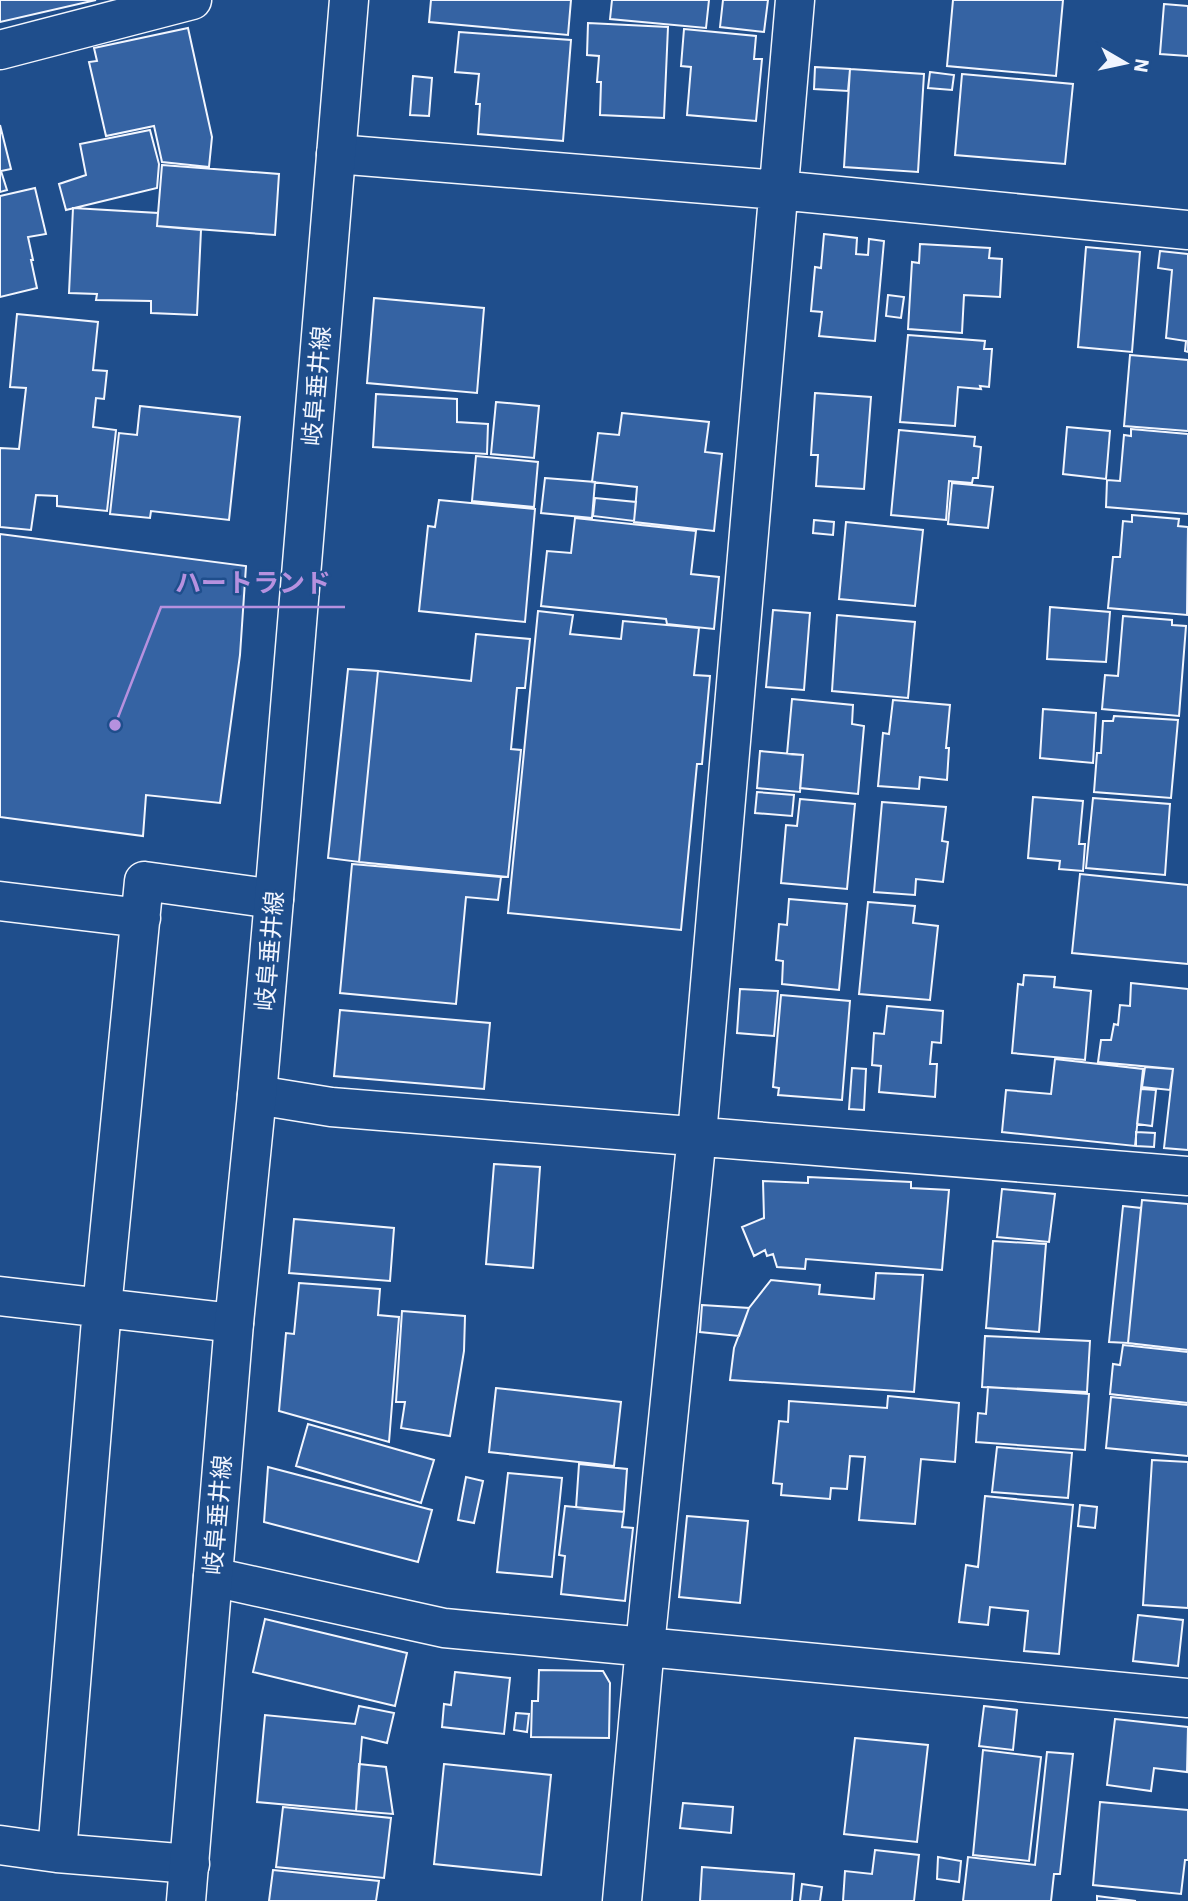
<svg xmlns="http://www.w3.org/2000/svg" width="1188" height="1901" font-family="'IBM Plex Sans','Noto Sans JP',sans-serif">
  <rect width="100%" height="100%" fill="#1f4e8c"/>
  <path fill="#3563a3" stroke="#f2f6ff" stroke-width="2" d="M 0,0 L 96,0 L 0,22 Z
    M 431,0 L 571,0 L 568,35 L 429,22 Z
    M 612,0 L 709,0 L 706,28 L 610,19 Z
    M 723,0 L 768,0 L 764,32 L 720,27 Z
    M 953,0 L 1063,0 L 1056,76 L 947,66 Z
    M 1164,4 L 1188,6 L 1188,56 L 1160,54 Z
    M 588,23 L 668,27 L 664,118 L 600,115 L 601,82 L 597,82 L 599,56 L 587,55 Z
    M 188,28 L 212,137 L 209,167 L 162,162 L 154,126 L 106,136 L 89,62 L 97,61 L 94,48 Z
    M 684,29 L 756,36 L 754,59 L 762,59 L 756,121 L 687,115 L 691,67 L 681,66 Z
    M 459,32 L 571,40 L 563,141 L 478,134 L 480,104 L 476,104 L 479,74 L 455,72 Z
    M 815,67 L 850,69 L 848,91 L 814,89 Z
    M 850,69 L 924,74 L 918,172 L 844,167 Z
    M 930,72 L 954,75 L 952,90 L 928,88 Z
    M 962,74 L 1073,84 L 1065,164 L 955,155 Z
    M 413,76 L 432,78 L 429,116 L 410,115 Z
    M 0,125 L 11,169 L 1,171 L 7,190 L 0,192 Z
    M 150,130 L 159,164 L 157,188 L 66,210 L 59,184 L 86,175 L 80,144 Z
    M 162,165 L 279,174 L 275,235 L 157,226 Z
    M 35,188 L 46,234 L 28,237 L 33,260 L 31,260 L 37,288 L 0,297 L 0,196 Z
    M 73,208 L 158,213 L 157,226 L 201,230 L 197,315 L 151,313 L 151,301 L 96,300 L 97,294 L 69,293 Z
    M 824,234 L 857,238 L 856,254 L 868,255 L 869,239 L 884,241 L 875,341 L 819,336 L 822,312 L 811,311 L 815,267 L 821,268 Z
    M 920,244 L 990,248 L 989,258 L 1002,259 L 1000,297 L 964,295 L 962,333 L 908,329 L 912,262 L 919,263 Z
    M 1086,247 L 1140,252 L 1132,352 L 1078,347 Z
    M 1160,251 L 1188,254 L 1188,352 L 1185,351 L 1186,341 L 1166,338 L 1172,270 L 1158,268 Z
    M 888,295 L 904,297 L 901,318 L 886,316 Z
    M 374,298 L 484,308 L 477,393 L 367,383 Z
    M 17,314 L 98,322 L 93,370 L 107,371 L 104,399 L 96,398 L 93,427 L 116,430 L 107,511 L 57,506 L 57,496 L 36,495 L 31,530 L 0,527 L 0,448 L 19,449 L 26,388 L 10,387 Z
    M 908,335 L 985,341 L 984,349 L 992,349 L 989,387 L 980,386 L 981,389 L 958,387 L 955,426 L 900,422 Z
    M 1130,355 L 1188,360 L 1188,431 L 1124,426 Z
    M 815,393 L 871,397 L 864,489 L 816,486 L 818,455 L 811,455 Z
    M 376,394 L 457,399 L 457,422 L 488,424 L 487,454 L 373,447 Z
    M 496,402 L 539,406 L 534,458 L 491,454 Z
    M 140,406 L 240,417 L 229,520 L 151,511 L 150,518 L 110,514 L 119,433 L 137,435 Z
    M 622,413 L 709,422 L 705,452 L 722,454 L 714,531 L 634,522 L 637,487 L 592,482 L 598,433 L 619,435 Z
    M 1067,427 L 1110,431 L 1106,479 L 1063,474 Z
    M 1131,429 L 1188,434 L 1188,514 L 1106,507 L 1107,480 L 1120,481 L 1124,435 L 1131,436 Z
    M 899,430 L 975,437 L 974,446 L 981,447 L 978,478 L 973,478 L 972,483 L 949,481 L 946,520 L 891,515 Z
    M 476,456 L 538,462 L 534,507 L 472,501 Z
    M 545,478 L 595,482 L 592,518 L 541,513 Z
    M 952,483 L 993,487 L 988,528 L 948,524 Z
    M 595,498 L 636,502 L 634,521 L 593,516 Z
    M 439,500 L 535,509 L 525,622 L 419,611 L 428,526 L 435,527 Z
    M 1132,515 L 1179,519 L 1178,526 L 1188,527 L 1187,615 L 1108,608 L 1113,557 L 1120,557 L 1123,521 L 1132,522 Z
    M 575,518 L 696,531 L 691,574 L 719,577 L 714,629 L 667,624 L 666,619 L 541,606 L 547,551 L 571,553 Z
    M 814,520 L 834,522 L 833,535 L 813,533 Z
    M 846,522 L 923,530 L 915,606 L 839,599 Z
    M 0,534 L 246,566 L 240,655 L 220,803 L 146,795 L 143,836 L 0,817 Z
    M 1050,607 L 1110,612 L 1106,662 L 1047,659 Z
    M 773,610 L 810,613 L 804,690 L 766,687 Z
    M 538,611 L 573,615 L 570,634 L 621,639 L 623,621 L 699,628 L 694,675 L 710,676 L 702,764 L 697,764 L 681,930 L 508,913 Z
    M 837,615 L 915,622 L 908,698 L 832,691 Z
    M 1123,616 L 1172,620 L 1172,625 L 1186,626 L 1179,716 L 1102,709 L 1105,675 L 1118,676 Z
    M 476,634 L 530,639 L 525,688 L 517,688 L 511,749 L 521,750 L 508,877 L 359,862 L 378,671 L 471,681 Z
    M 348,669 L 378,671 L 359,862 L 328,858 Z
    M 792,699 L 853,705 L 852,724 L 864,726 L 858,794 L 800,788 L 803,755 L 787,754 Z
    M 893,700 L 950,705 L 946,748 L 949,748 L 947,780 L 920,777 L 919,789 L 878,786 L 883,733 L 889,734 Z
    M 1043,709 L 1096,713 L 1093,763 L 1040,758 Z
    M 1114,716 L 1178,720 L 1171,798 L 1094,792 L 1097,753 L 1101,753 L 1103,721 L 1113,721 Z
    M 760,751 L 803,755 L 800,792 L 757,788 Z
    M 757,792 L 794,795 L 792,816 L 755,813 Z
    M 1033,797 L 1083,801 L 1079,844 L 1085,844 L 1083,871 L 1059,869 L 1060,861 L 1028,858 Z
    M 1093,798 L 1170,804 L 1165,875 L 1086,868 Z
    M 800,799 L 855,804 L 847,889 L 781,883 L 786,825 L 797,826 Z
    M 882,802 L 946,807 L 942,841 L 948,842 L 943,882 L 916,879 L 915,895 L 874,892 Z
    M 352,864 L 501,877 L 498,900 L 466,897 L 456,1004 L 340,993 Z
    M 1080,874 L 1188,885 L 1188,964 L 1072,953 Z
    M 789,899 L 847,904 L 839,990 L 782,984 L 783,961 L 776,960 L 779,924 L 787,925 Z
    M 868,902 L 915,906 L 913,923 L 938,926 L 930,1000 L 859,994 Z
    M 1024,975 L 1055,977 L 1054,987 L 1091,991 L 1085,1060 L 1012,1053 L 1018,984 L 1023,985 Z
    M 1131,983 L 1188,989 L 1188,1150 L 1164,1148 L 1173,1069 L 1098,1062 L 1101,1040 L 1111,1040 L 1114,1024 L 1118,1025 L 1120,1005 L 1130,1006 Z
    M 740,989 L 778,991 L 774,1036 L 737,1033 Z
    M 781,995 L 850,1001 L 842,1100 L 778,1095 L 779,1088 L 773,1087 Z
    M 887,1006 L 943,1011 L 941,1043 L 932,1042 L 930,1064 L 937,1064 L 935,1097 L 879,1092 L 881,1066 L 872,1065 L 874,1033 L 884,1034 Z
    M 340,1010 L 490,1023 L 484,1089 L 334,1076 Z
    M 1055,1059 L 1143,1069 L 1135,1146 L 1002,1132 L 1006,1090 L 1051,1094 Z
    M 1145,1067 L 1173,1069 L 1170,1090 L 1142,1087 Z
    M 852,1068 L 866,1069 L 864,1110 L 849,1109 Z
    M 1141,1089 L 1156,1090 L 1152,1126 L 1137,1124 Z
    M 1136,1132 L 1155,1133 L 1154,1147 L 1136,1146 Z
    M 494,1164 L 540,1167 L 533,1268 L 486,1264 Z
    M 808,1177 L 911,1182 L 911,1188 L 949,1190 L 942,1270 L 806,1259 L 805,1269 L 777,1267 L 773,1254 L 767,1256 L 765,1250 L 754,1256 L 742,1227 L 764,1218 L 763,1181 L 808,1183 Z
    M 1002,1189 L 1055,1194 L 1049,1242 L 997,1237 Z
    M 1142,1200 L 1188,1204 L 1188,1350 L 1128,1343 Z
    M 1123,1206 L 1141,1208 L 1128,1343 L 1109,1342 Z
    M 294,1219 L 394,1228 L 390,1281 L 289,1273 Z
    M 993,1241 L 1046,1244 L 1039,1332 L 986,1328 Z
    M 876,1273 L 923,1275 L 914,1392 L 730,1380 L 734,1348 L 749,1308 L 771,1280 L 820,1285 L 819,1294 L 874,1299 Z
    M 299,1283 L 380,1289 L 378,1315 L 399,1317 L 389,1442 L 279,1411 L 286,1333 L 294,1334 Z
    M 702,1305 L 749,1308 L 739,1336 L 700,1332 Z
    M 402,1311 L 465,1316 L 464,1351 L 450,1436 L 401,1428 L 405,1402 L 396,1402 Z
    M 985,1336 L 1090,1341 L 1087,1392 L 982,1387 Z
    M 1123,1345 L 1188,1352 L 1188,1403 L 1110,1394 L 1113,1364 L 1120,1365 Z
    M 988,1387 L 1089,1394 L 1085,1450 L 976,1442 L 978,1413 L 986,1414 Z
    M 496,1388 L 621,1402 L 614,1466 L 489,1452 Z
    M 888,1396 L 959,1403 L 955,1462 L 921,1459 L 915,1524 L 859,1520 L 865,1457 L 850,1456 L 847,1489 L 831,1488 L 830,1499 L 781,1495 L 782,1484 L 773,1483 L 779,1421 L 788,1422 L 789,1401 L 887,1408 Z
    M 1111,1397 L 1188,1405 L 1188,1456 L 1106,1448 Z
    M 308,1424 L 434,1460 L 421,1503 L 296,1466 Z
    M 997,1447 L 1072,1453 L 1068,1498 L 992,1492 Z
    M 1152,1460 L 1188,1462 L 1188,1608 L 1143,1605 Z
    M 579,1464 L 627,1469 L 624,1512 L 576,1508 Z
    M 268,1467 L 432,1510 L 418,1562 L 264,1522 Z
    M 508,1473 L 562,1478 L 552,1577 L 497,1572 Z
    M 466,1477 L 483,1481 L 474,1523 L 458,1520 Z
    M 985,1496 L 1073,1505 L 1059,1654 L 1024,1651 L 1028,1611 L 990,1607 L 988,1625 L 959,1622 L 966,1565 L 978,1567 Z
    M 1080,1505 L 1097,1507 L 1095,1528 L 1078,1526 Z
    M 565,1506 L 624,1512 L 622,1527 L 633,1528 L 625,1601 L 561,1594 L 565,1556 L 559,1555 Z
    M 687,1516 L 748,1521 L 740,1603 L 679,1597 Z
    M 1138,1615 L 1183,1620 L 1178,1666 L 1133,1661 Z
    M 265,1619 L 407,1653 L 395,1706 L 253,1672 Z
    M 539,1670 L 603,1671 L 610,1683 L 609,1738 L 531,1737 L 532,1701 L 538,1701 Z
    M 455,1672 L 510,1678 L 504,1734 L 442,1727 L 444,1704 L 451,1705 Z
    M 359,1706 L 394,1713 L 387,1743 L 362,1737 L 356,1811 L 257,1802 L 265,1715 L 355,1724 Z
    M 984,1706 L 1017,1710 L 1013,1750 L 979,1746 Z
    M 516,1713 L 529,1714 L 527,1732 L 514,1730 Z
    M 1115,1719 L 1188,1727 L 1187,1772 L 1154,1768 L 1151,1791 L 1107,1785 Z
    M 855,1738 L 928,1745 L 917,1842 L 844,1834 Z
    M 983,1750 L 1041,1757 L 1029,1861 L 973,1855 Z
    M 1047,1752 L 1073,1754 L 1060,1874 L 1054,1874 L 1051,1901 L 963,1901 L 968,1857 L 1035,1865 Z
    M 359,1764 L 386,1767 L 393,1814 L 356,1811 Z
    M 444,1764 L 551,1775 L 541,1875 L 434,1864 Z
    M 1100,1802 L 1188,1810 L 1188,1860 L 1185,1860 L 1181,1894 L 1093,1885 Z
    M 683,1803 L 733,1807 L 731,1833 L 680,1828 Z
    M 283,1807 L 391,1818 L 384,1878 L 276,1867 Z
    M 875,1850 L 919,1855 L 914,1901 L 843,1901 L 845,1871 L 872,1874 Z
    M 938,1857 L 961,1861 L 959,1882 L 937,1879 Z
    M 702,1867 L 794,1874 L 792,1901 L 700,1901 Z
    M 273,1870 L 379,1881 L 376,1901 L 269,1901 Z
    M 802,1884 L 822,1887 L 820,1901 L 800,1901 Z
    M 1097,1896 L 1136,1901 L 1097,1901 Z"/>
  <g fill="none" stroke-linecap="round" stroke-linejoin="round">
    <defs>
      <path id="minor" d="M 0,50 L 192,0
        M 336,154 L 778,190 L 1188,230
        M 0,901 L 141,918
        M 257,1095 L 331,1107 L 1188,1176
        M 0,1296 L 234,1323
        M 213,1577 L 444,1628 L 1188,1698
        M 0,1845 L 57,1853
        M 190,1864 L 57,1853 L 102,1308 L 144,881 L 274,899
        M 622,1901 L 645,1646 L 697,1135 L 795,0"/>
      <path id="major" d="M 186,1901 L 234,1323 L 257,1095 L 274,899 L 349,0"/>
    </defs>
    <use href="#minor" stroke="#f2f6ff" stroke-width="41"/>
    <use href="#major" stroke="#f2f6ff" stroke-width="41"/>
    <use href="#minor" stroke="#1f4e8c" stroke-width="38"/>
    <use href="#major" stroke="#1f4e8c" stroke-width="38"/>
  </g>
  <g text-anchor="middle" stroke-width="5" stroke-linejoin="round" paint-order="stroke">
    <g font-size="24" fill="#f2f6ff" stroke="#1f4e8c">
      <text transform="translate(317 386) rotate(-85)" y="8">岐阜垂井線</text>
      <text transform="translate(270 951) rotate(-85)" y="8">岐阜垂井線</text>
      <text transform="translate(218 1515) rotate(-85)" y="8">岐阜垂井線</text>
    </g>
  </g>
  <path fill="none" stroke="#b691df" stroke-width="2.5" d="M115 725L161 607H345"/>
  <circle fill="#b691df" stroke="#1f4e8c" stroke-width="2.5" cx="115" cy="725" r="7"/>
  <g font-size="26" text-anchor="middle" font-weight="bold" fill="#b691df" stroke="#1f4e8c" stroke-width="5" stroke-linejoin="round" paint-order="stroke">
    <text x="253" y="592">ハートランド</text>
  </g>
  <g transform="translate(1125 63) rotate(99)" stroke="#1f4e8c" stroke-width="5" paint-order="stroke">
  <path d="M0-5L12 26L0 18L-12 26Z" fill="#f2f6ff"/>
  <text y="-10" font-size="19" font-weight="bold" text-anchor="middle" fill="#f2f6ff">N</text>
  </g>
</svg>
